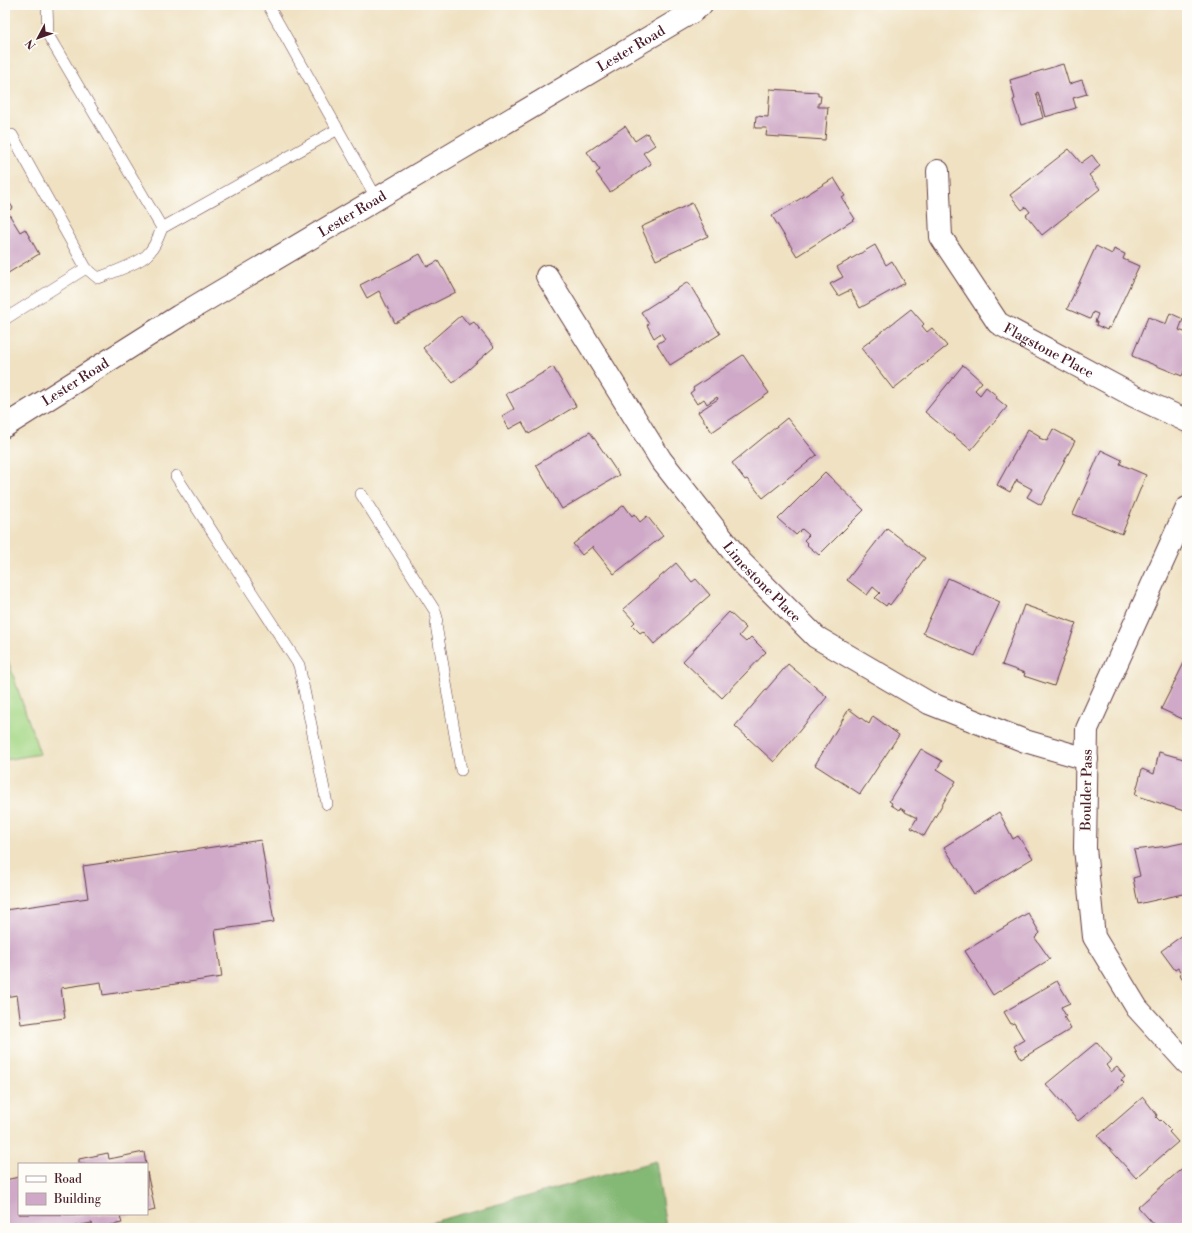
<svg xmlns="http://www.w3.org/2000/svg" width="1192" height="1233" font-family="'Libre Bodoni',serif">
  <rect width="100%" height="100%" fill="#fdfcf7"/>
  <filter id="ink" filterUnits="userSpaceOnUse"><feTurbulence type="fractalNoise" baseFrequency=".025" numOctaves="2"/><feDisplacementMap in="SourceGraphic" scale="8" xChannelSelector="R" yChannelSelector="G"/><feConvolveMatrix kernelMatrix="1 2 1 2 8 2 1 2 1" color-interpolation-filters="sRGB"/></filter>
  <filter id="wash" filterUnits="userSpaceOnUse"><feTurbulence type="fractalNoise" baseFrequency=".012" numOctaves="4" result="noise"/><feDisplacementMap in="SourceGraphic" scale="16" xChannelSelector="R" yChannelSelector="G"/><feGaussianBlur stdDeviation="0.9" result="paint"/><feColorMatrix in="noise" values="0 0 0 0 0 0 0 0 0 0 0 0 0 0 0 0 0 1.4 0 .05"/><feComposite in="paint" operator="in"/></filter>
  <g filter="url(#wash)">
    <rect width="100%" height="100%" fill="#efe1c1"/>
    <path fill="#a6d887" stroke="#787c59" d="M 5,652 L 40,754 L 5,760 Z"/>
    <path fill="#84b874" stroke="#676c50" d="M 656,1161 L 666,1228 L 411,1228 Z"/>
    <g id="blocks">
      <path fill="#cfa9c7" d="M 1063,64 L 1069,84 L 1082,80 L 1087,94 L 1073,98 L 1076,108 L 1045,117 L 1038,92 L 1036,93 L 1043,118 L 1021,125 L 1013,100 L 1015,99 L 1010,80 Z
        M 770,89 L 818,92 L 818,96 L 821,96 L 820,103 L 818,103 L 818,107 L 828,107 L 825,140 L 766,136 L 767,128 L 755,128 L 756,116 L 768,117 Z
        M 625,126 L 635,141 L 647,133 L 655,145 L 643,153 L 651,164 L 610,192 L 596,173 L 600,170 L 587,152 Z
        M 1069,149 L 1081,163 L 1092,155 L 1100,166 L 1089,175 L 1100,189 L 1042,235 L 1026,215 L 1030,212 L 1026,207 L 1022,210 L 1010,195 Z
        M 834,178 L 845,196 L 842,198 L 855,219 L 797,256 L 772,216 Z
        M 5,196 L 13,208 L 7,211 L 20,232 L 25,229 L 39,254 L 5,275 Z
        M 692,203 L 708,236 L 656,260 L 641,227 Z
        M 875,245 L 886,265 L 892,261 L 905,283 L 860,308 L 850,290 L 838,296 L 830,284 L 843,277 L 837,267 Z
        M 1096,246 L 1112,254 L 1114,249 L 1125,254 L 1123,259 L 1139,266 L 1110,328 L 1108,327 L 1107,330 L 1096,325 L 1097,322 L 1095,322 L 1098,314 L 1093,312 L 1090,319 L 1067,309 Z
        M 420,254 L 427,267 L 438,261 L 442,268 L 443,268 L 456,292 L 395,323 L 379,291 L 367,298 L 360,285 Z
        M 688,282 L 720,334 L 670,365 L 657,344 L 665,339 L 661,333 L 654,338 L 647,325 L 649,324 L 641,312 Z
        M 911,309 L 924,324 L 922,326 L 927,332 L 932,328 L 947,346 L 893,389 L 861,348 Z
        M 1170,313 L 1183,319 L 1179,330 L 1187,333 L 1187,363 L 1182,376 L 1132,356 L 1148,317 L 1166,324 Z
        M 461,315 L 469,325 L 474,322 L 494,347 L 453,383 L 423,348 Z
        M 743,355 L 769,393 L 712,432 L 698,412 L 718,399 L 717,397 L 707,404 L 704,399 L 697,404 L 690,393 L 694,390 L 693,388 Z
        M 963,365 L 982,382 L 975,390 L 980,395 L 986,387 L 997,396 L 996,398 L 1007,407 L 971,450 L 925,412 Z
        M 553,367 L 576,406 L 529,434 L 522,422 L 509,429 L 502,416 L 514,409 L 506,394 Z
        M 787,418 L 817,455 L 763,498 L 747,479 L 745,480 L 732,463 Z
        M 1028,429 L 1040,436 L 1039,438 L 1047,441 L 1053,429 L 1075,441 L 1041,505 L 1027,497 L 1032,489 L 1017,481 L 1017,479 L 1010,492 L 997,485 Z
        M 590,432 L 619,475 L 562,509 L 536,465 Z
        M 1101,450 L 1122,460 L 1120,464 L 1146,475 L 1122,534 L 1073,514 Z
        M 825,472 L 864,510 L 819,555 L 807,545 L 808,544 L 804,540 L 809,535 L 802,529 L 796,535 L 778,519 Z
        M 624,505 L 632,516 L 634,514 L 640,522 L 647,516 L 663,536 L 614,574 L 593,548 L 593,546 L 582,555 L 573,544 Z
        M 887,528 L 925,558 L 890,605 L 888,603 L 886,606 L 875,598 L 880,593 L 873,587 L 867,595 L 847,580 Z
        M 676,563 L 692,582 L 696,579 L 710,595 L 654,644 L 643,631 L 640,633 L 632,625 L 635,622 L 623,609 Z
        M 948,578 L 1000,602 L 975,656 L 923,633 Z
        M 1024,605 L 1076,623 L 1054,686 L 1024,676 L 1025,673 L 1002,665 Z
        M 729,612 L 746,628 L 739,636 L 746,642 L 751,637 L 766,652 L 722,698 L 683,661 Z
        M 1184,663 L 1187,664 L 1187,721 L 1161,709 Z
        M 788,664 L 827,697 L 774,762 L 735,726 Z
        M 849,709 L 869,724 L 873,716 L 899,735 L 860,794 L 815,765 Z
        M 921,749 L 942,761 L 937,769 L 956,781 L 924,836 L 911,828 L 917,818 L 905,812 L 905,811 L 900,808 L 899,810 L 891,805 L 892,803 L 889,801 Z
        M 1159,752 L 1187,760 L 1187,812 L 1135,795 L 1142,769 L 1154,774 Z
        M 999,812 L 1013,839 L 1018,836 L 1033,858 L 974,894 L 944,847 Z
        M 261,840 L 274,922 L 215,930 L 222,977 L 103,995 L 101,982 L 61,988 L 65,1018 L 21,1024 L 17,995 L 5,997 L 5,910 L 88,898 L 83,866 Z
        M 1187,842 L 1187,893 L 1138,904 L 1133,878 L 1140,876 L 1134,850 L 1168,846 Z
        M 1028,913 L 1040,933 L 1035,938 L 1050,959 L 993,995 L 965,951 Z
        M 1187,932 L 1187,984 L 1179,974 L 1181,973 L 1178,968 L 1175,970 L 1161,951 Z
        M 1057,981 L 1070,1003 L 1061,1007 L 1066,1016 L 1064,1017 L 1071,1029 L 1021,1059 L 1014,1046 L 1024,1040 L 1014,1023 L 1011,1024 L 1004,1012 Z
        M 1097,1042 L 1112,1060 L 1106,1065 L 1111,1072 L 1117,1067 L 1125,1077 L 1121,1080 L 1124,1083 L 1078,1121 L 1046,1084 Z
        M 1143,1097 L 1157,1115 L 1156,1117 L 1160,1121 L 1161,1120 L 1171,1130 L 1169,1132 L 1178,1142 L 1136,1178 L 1098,1136 Z
        M 144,1152 L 146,1164 L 79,1164 L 79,1159 L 108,1153 L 109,1159 Z
        M 1187,1164 L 1187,1228 L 1157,1228 L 1138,1207 Z
        M 147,1172 L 155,1210 L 147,1212 Z
        M 19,1177 L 19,1214 L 131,1215 L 120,1217 L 122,1223 L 95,1228 L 93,1228 L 92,1223 L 66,1228 L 5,1228 L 5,1180 Z"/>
    </g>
  </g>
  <g filter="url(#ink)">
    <use href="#blocks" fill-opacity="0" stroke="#633c42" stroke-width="1"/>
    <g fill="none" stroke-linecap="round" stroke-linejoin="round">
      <defs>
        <path id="lane" d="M 47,5 L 48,35 L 162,228 L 338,129
          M 268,5 L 377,199
          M 5,139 L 12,135 L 86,268 L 5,319
          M 86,268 L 98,278 C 109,274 139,263 147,255 C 155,247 158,238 162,228
          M 176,476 L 299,665 L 327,804
          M 361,494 L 435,611 L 437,618 L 436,625 L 461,770"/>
        <g id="street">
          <path id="s1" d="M 938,171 L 941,237 L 998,323 L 1134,396 L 1187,421"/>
          <path id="s2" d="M 547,276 L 661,460 L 741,562 L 816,637 L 929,703 L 1025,741 L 1087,759"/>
          <path id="s3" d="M 5,426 L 179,316 L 692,12 L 701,5"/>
          <path d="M 1187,508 L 1087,729 L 1085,848 L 1094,937 L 1137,1008 L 1187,1063"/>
        </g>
      </defs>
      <use href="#lane" stroke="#633c42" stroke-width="12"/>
      <use href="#street" stroke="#633c42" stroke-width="24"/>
      <use href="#lane" stroke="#fff" stroke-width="11"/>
      <use href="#street" stroke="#fff" stroke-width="22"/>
    </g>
  </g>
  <g text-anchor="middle" stroke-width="3" stroke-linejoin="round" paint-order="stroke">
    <g font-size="14" fill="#4a1f2b" stroke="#fdfcf7">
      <text dy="5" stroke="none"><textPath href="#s3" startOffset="731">Lester Road</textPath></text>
      <text dy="5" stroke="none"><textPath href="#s3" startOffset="407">Lester Road</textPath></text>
      <text dy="5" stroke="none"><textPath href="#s1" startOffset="227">Flagstone Place</textPath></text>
      <text dy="5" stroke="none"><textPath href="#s3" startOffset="83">Lester Road</textPath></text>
      <text dy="5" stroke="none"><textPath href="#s2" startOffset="375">Limestone Place</textPath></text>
      <text transform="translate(1086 790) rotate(-89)" y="5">Boulder Pass</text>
    </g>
  </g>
  <rect width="1192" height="1233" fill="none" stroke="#fdfcf7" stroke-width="20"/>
  <rect x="18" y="1163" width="130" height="52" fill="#fdfcf7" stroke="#b5a4a5"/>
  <rect x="26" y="1176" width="20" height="6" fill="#ffffff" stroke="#b5a4a5"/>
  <text x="54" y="1183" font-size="12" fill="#4a1f2b">Road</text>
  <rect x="26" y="1193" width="20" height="12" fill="#cfa9c7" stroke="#b5a4a5"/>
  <text x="54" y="1203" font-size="12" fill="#4a1f2b">Building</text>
  <g transform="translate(38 38) rotate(229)" stroke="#fdfcf7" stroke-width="3" paint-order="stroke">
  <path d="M0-3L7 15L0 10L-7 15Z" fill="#4a1f2b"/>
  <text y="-6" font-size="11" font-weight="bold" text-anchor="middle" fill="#4a1f2b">N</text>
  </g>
</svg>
